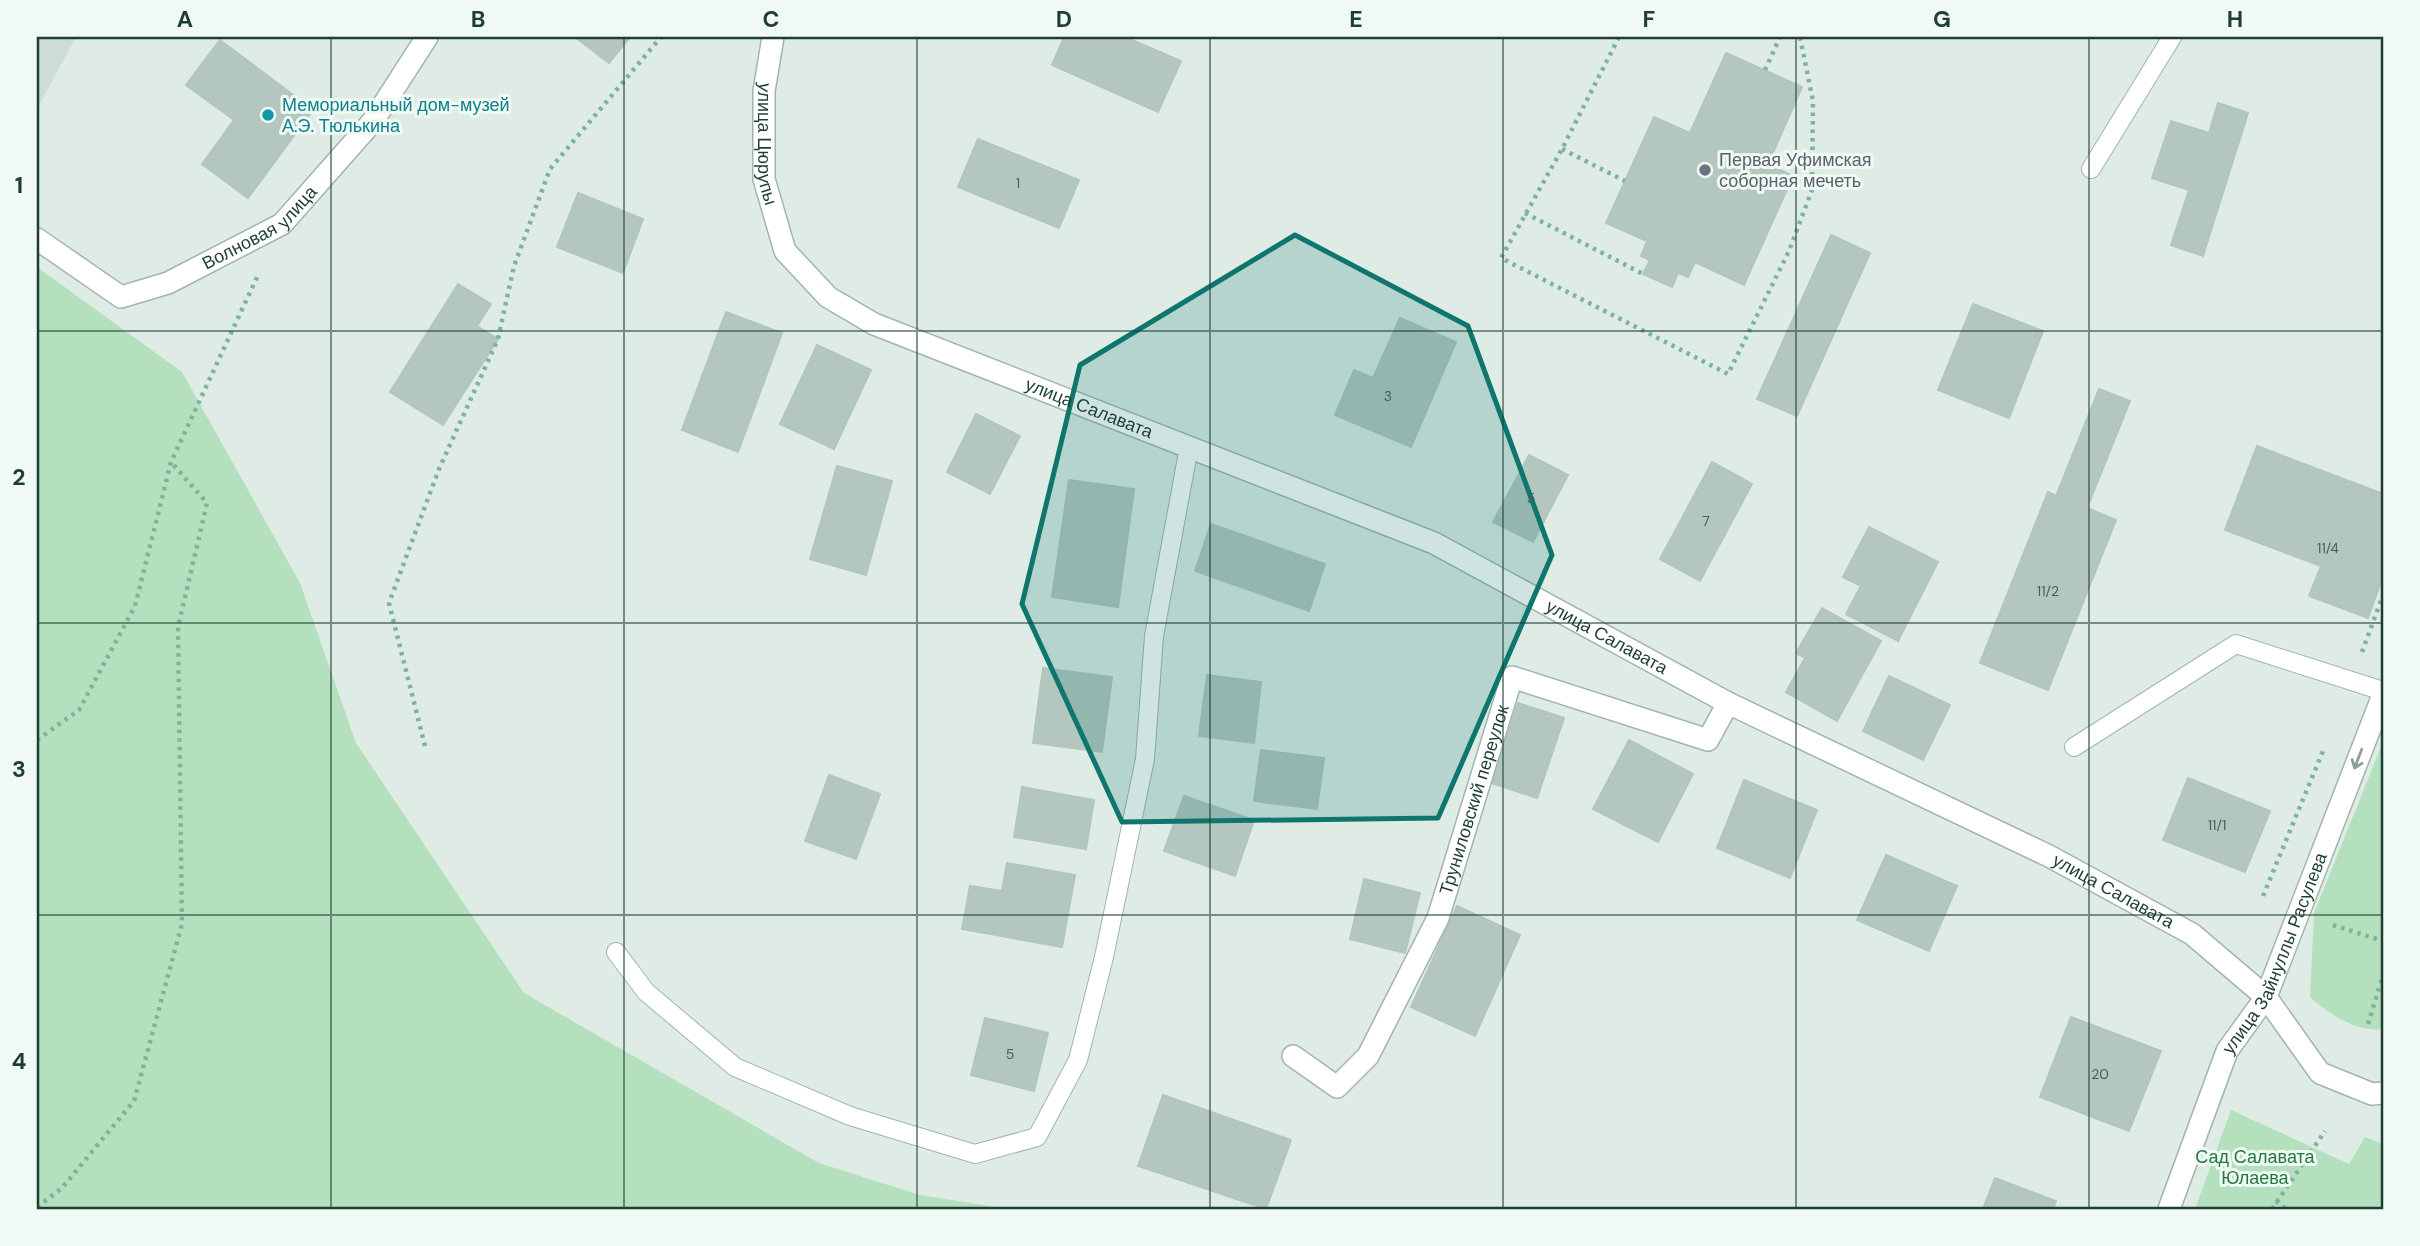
<svg xmlns="http://www.w3.org/2000/svg" width="2420" height="1246" font-family="'DM Sans',sans-serif">
  <rect width="100%" height="100%" fill="#dfece6"/>
  <path fill="#cddcd4" d="M 37,37 L 76,37 L 37,109 Z"/>
  <path fill="#b5e0be" d="M 37,267 L 182,372 L 300,583 L 356,743 L 524,993 L 819,1163 L 920,1195 L 1008,1209 L 37,1209 Z
    M 2383,742 L 2383,1030 C 2353,1030 2332,1016 2310,997 L 2314,913 Z
    M 2231,1110 L 2349,1164 L 2365,1137 L 2383,1144 L 2383,1209 L 2195,1209 Z"/>
  <path fill="#b4c7be" stroke="#b1c7bc" stroke-width="2" d="M 575,37 L 630,37 L 609,63 Z
    M 1064,37 L 1125,37 L 1181,61 L 1158,112 L 1052,65 Z
    M 220,40 L 313,110 L 248,198 L 202,164 L 234,120 L 186,85 Z
    M 1726,53 L 1802,87 L 1768,164 L 1793,176 L 1744,285 L 1695,262 L 1688,277 L 1678,273 L 1672,287 L 1643,274 L 1650,260 L 1641,256 L 1647,241 L 1606,223 L 1654,117 L 1690,133 Z
    M 2218,103 L 2248,113 L 2203,256 L 2171,245 L 2189,190 L 2152,178 L 2171,121 L 2209,133 Z
    M 978,139 L 1079,180 L 1059,228 L 958,187 Z
    M 578,193 L 643,219 L 623,273 L 557,247 Z
    M 1831,235 L 1870,253 L 1797,416 L 1757,399 Z
    M 458,284 L 491,304 L 477,326 L 498,339 L 443,425 L 390,392 Z
    M 1973,304 L 2043,331 L 2009,418 L 1938,390 Z
    M 726,312 L 782,333 L 738,452 L 682,430 Z
    M 1400,318 L 1456,342 L 1411,447 L 1335,415 L 1354,370 L 1373,378 Z
    M 817,345 L 871,370 L 834,449 L 780,424 Z
    M 2099,389 L 2130,401 L 2087,508 L 2116,520 L 2048,690 L 1980,663 L 2048,492 L 2056,496 Z
    M 976,414 L 1020,436 L 990,494 L 947,472 Z
    M 2257,446 L 2383,494 L 2383,576 L 2368,618 L 2309,596 L 2321,566 L 2225,530 Z
    M 1529,455 L 1568,475 L 1533,542 L 1493,522 Z
    M 1712,462 L 1752,484 L 1700,581 L 1660,559 Z
    M 837,466 L 892,481 L 866,575 L 810,559 Z
    M 1069,480 L 1134,489 L 1118,607 L 1052,597 Z
    M 1211,524 L 1325,564 L 1309,611 L 1195,571 Z
    M 1869,527 L 1938,562 L 1898,641 L 1846,614 L 1861,586 L 1843,577 Z
    M 1822,608 L 1881,641 L 1837,721 L 1786,692 L 1805,658 L 1796,653 Z
    M 1043,668 L 1112,677 L 1102,752 L 1033,743 Z
    M 1207,675 L 1261,682 L 1254,743 L 1199,736 Z
    M 1889,676 L 1950,705 L 1923,760 L 1863,731 Z
    M 1518,703 L 1564,718 L 1537,798 L 1492,783 Z
    M 1629,740 L 1693,774 L 1658,842 L 1593,809 Z
    M 1261,750 L 1324,758 L 1317,809 L 1254,801 Z
    M 829,775 L 880,794 L 856,859 L 805,841 Z
    M 2188,778 L 2270,811 L 2245,872 L 2163,840 Z
    M 1744,780 L 1817,810 L 1790,878 L 1717,848 Z
    M 1022,787 L 1094,800 L 1086,849 L 1014,837 Z
    M 1184,796 L 1254,820 L 1235,876 L 1164,851 Z
    M 1886,855 L 1957,886 L 1929,951 L 1857,920 Z
    M 1007,863 L 1075,875 L 1062,947 L 962,929 L 970,886 L 1002,891 Z
    M 1364,879 L 1420,893 L 1405,953 L 1350,939 Z
    M 1457,906 L 1520,935 L 1475,1036 L 1411,1007 Z
    M 2071,1017 L 2161,1051 L 2129,1131 L 2040,1097 Z
    M 985,1018 L 1048,1033 L 1034,1091 L 971,1075 Z
    M 1163,1095 L 1291,1140 L 1266,1209 L 1138,1166 Z
    M 1995,1178 L 2056,1201 L 2053,1209 L 1983,1209 Z"/>
  <g fill="none" stroke-linecap="round" stroke-linejoin="round">
    <defs>
      <path id="lane" d="M 2091,169 L 2172,37
        M 2074,747 L 2236,644 L 2383,691
        M 616,952 L 646,992 L 735,1067 L 850,1116 L 975,1154 L 1037,1137 L 1078,1060 L 1104,957 L 1145,759 L 1154,636 L 1189,447"/>
      <g id="street">
        <path id="s1" d="M 773,37 L 764,91 L 764,179 L 785,251 L 828,297 L 874,324 L 1434,543 L 1728,703 L 2049,856 L 2192,934 L 2266,997 L 2320,1073 L 2372,1094 L 2383,1093"/>
        <path id="s2" d="M 37,239 L 121,297 L 168,283 L 282,224 L 373,121 L 427,37"/>
        <path id="s3" d="M 1293,1056 L 1337,1087 L 1368,1056 L 1438,918 L 1512,677 L 1708,740 L 1728,703"/>
        <path id="s4" d="M 2169,1209 L 2227,1051 L 2266,997 L 2383,695"/>
      </g>
    </defs>
    <use href="#lane" stroke="#a1b4ad" stroke-width="20"/>
    <use href="#street" stroke="#a1b4ad" stroke-width="24"/>
    <path stroke="#7cb49f" stroke-width="4.5" stroke-dasharray="3.5 5" stroke-linecap="butt" d="M 1619,37 L 1562,149 L 1501,258 L 1728,374 L 1789,251 L 1812,190 L 1813,101 L 1800,37
      M 1765,70 L 1780,37
      M 1562,149 L 1625,181
      M 1525,213 L 1643,274
      M 2362,652 L 2383,595
      M 37,740 L 79,710 L 135,606 L 171,462 L 259,273
      M 425,746 L 389,603 L 439,469 L 498,339 L 514,266 L 550,169 L 661,37
      M 2263,896 L 2323,751
      M 2333,925 L 2383,941
      M 2368,1024 L 2383,975
      M 2276,1201 L 2286,1209
      M 37,1207 L 62,1188 L 134,1101 L 182,924 L 178,627 L 207,503 L 171,462
      M 2272,1209 L 2325,1131"/>
    <use href="#lane" stroke="#fff" stroke-width="18"/>
    <use href="#street" stroke="#fff" stroke-width="21"/>
  </g>
  <defs><path id="oneway-shaft" d="M-6 0H5M1.5-3L5.5 0L1.5 3" fill="none" stroke-width="1.6" stroke-linecap="round" stroke-linejoin="round" transform="scale(1.75)"/></defs>
  <use stroke="#8e9e9a" href="#oneway-shaft" transform="translate(2358 759) rotate(111)"/>
  <path fill="#0f766e" fill-opacity="0.2" stroke="#0f766e" stroke-width="5" stroke-linejoin="round" d="M 1295,235 L 1468,326 L 1552,555 L 1438,818 L 1122,822 L 1022,604 L 1080,365 Z"/>
  <path fill="none" stroke="#1e3e34" stroke-width="2" stroke-opacity="0.55" d="M 331,37 L 331,1209M 624,37 L 624,1209M 917,37 L 917,1209M 1210,37 L 1210,1209M 1503,37 L 1503,1209M 1796,37 L 1796,1209M 2089,37 L 2089,1209M 37,331 L 2383,331M 37,623 L 2383,623M 37,915 L 2383,915"/>
  <circle fill="#0f9aa8" stroke="#f0f9f4" stroke-width="2.5" cx="268" cy="115" r="7"/>
  <circle fill="#6b7280" stroke="#f0f9f4" stroke-width="2.5" cx="1705" cy="170" r="7"/>
  <g text-anchor="middle" stroke-width="6" stroke-linejoin="round" paint-order="stroke">
    <g font-size="14" fill="#446056">
      <text x="1018" y="188">1</text>
      <text x="1388" y="401">3</text>
      <text x="1531" y="503">5</text>
      <text x="1706" y="526">7</text>
      <text x="2328" y="553">11/4</text>
      <text x="2048" y="596">11/2</text>
      <text x="2217" y="830">11/1</text>
      <text x="1010" y="1059">5</text>
      <text x="2100" y="1079">20</text>
    </g>
    <g font-size="18" fill="#0d838f" stroke="#f0f9f4" text-anchor="start">
      <text x="282" y="111">Мемориальный дом-музей<tspan x="282" dy="21">А.Э. Тюлькина</tspan></text>
    </g>
    <g font-size="18" fill="#1e3e34" stroke="#f0f9f4">
      <text dy="6" stroke="none"><textPath href="#s1" startOffset="108">улица Цюрупы</textPath></text>
      <text dy="6" stroke="none"><textPath href="#s2" startOffset="259">Волновая улица</textPath></text>
      <text dy="6" stroke="none"><textPath href="#s1" startOffset="565">улица Салавата</textPath></text>
      <text dy="6" stroke="none"><textPath href="#s1" startOffset="1132">улица Салавата</textPath></text>
      <text dy="6" stroke="none"><textPath href="#s3" startOffset="376">Труниловский переулок</textPath></text>
      <text dy="6" stroke="none"><textPath href="#s1" startOffset="1699">улица Салавата</textPath></text>
      <text dy="6" stroke="none"><textPath href="#s4" startOffset="278">улица Зайнуллы Расулева</textPath></text>
    </g>
    <g font-size="18" fill="#5b616d" stroke="#f0f9f4" text-anchor="start">
      <text x="1719" y="166">Первая Уфимская<tspan x="1719" dy="21">соборная мечеть</tspan></text>
    </g>
    <g font-size="18" fill="#237a40" stroke="#f0f9f4">
      <text x="2255" y="1163">Сад Салавата<tspan x="2255" dy="21">Юлаева</tspan></text>
    </g>
  </g>
  <rect width="2420" height="1246" fill="none" stroke="#f0f9f4" stroke-width="77"/>
  <rect x="38" y="38" width="2344" height="1170" fill="none" stroke="#1e3e34" stroke-width="2.5"/>
  <g font-size="23" text-anchor="middle" font-weight="bold" fill="#1e3e34">
    <text x="185" y="27">A</text>
    <text x="478" y="27">B</text>
    <text x="771" y="27">C</text>
    <text x="1064" y="27">D</text>
    <text x="1356" y="27">E</text>
    <text x="1649" y="27">F</text>
    <text x="1942" y="27">G</text>
    <text x="2235" y="27">H</text>
    <text x="19" y="193">1</text>
    <text x="19" y="485">2</text>
    <text x="19" y="777">3</text>
    <text x="19" y="1069">4</text>
  </g>
</svg>
